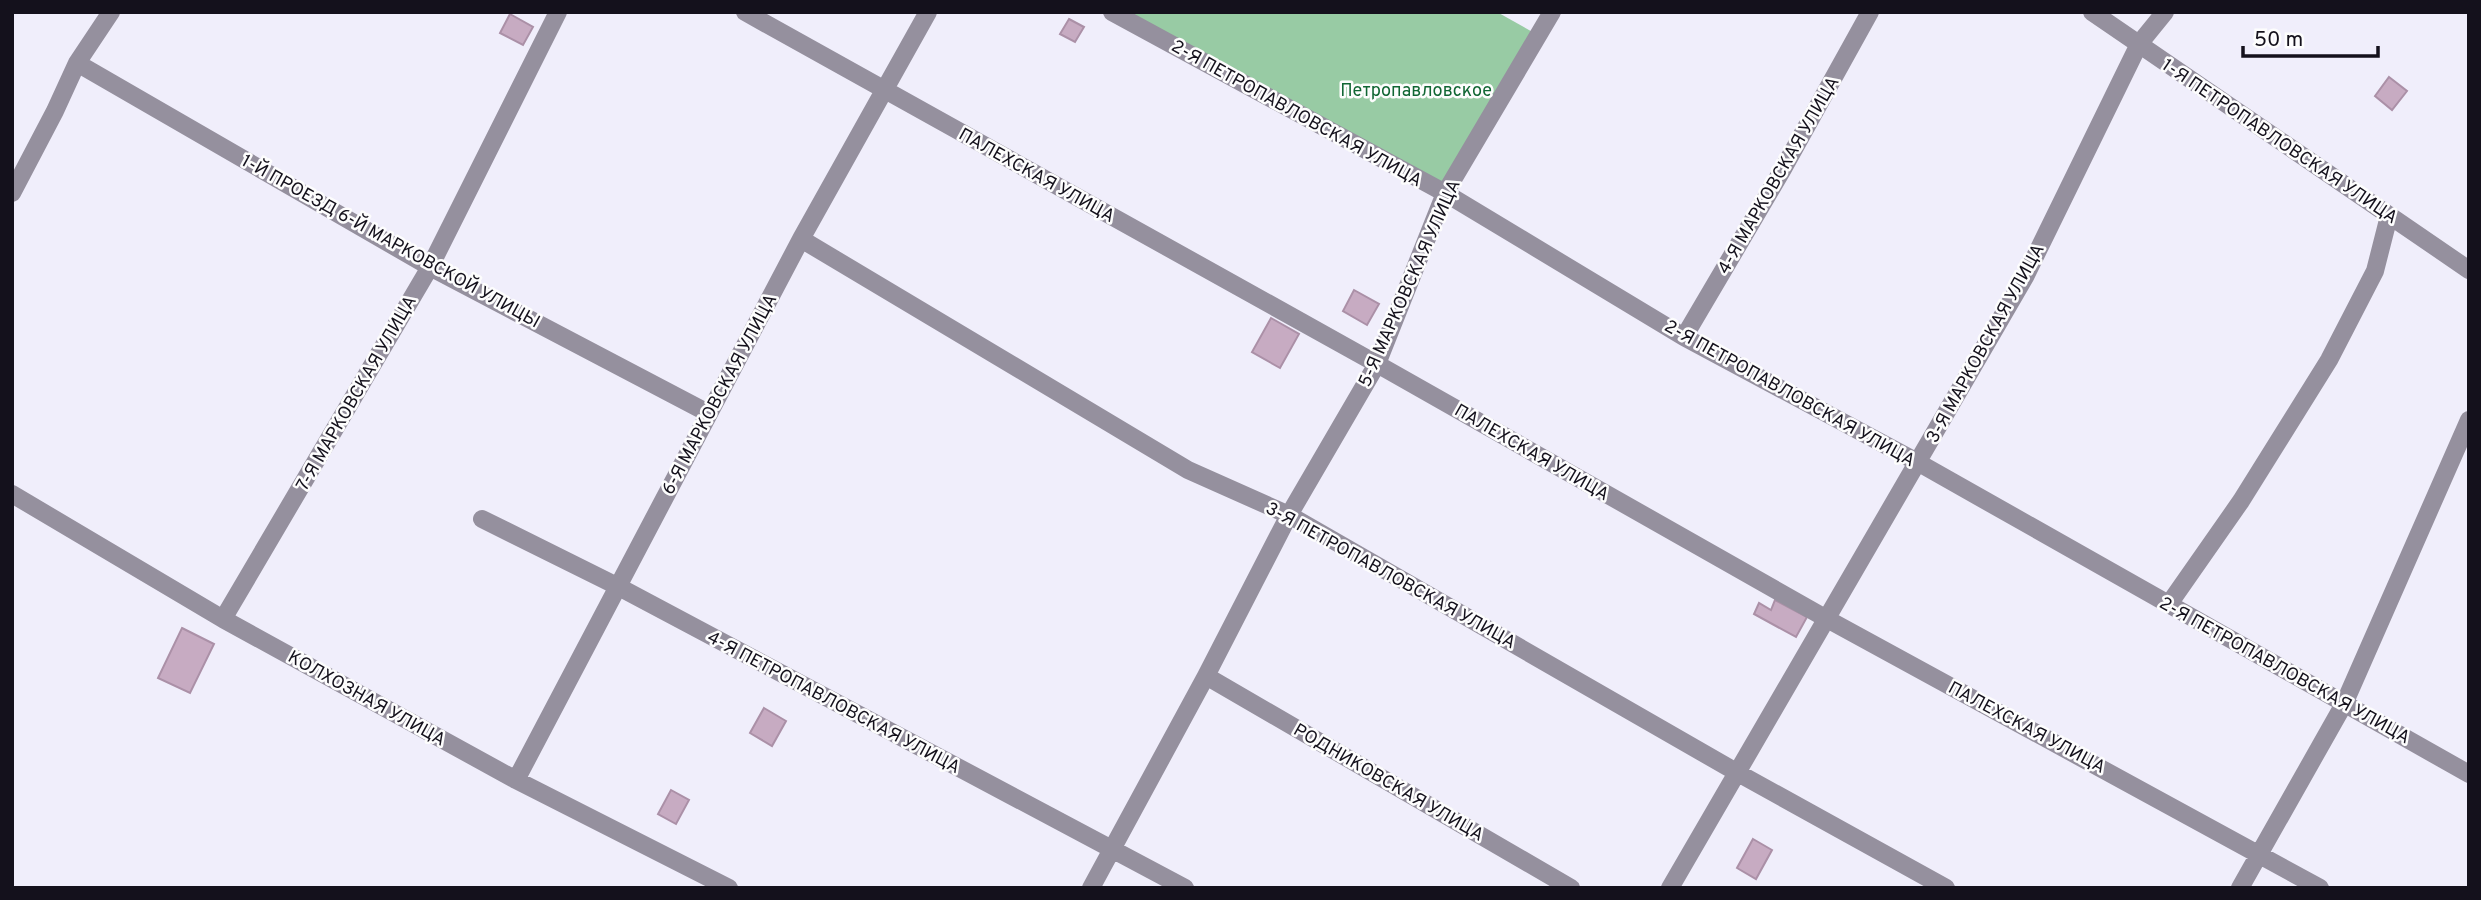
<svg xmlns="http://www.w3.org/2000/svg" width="2481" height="900" font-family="Overpass,sans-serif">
  <rect width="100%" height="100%" fill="#f0eefb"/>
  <path fill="#98cba4" d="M 1112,12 L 1497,12 L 1538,35 L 1445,193 Z"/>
  <path fill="#c7abc2" stroke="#ab90a7" stroke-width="2" d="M 510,14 L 533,27 L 523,45 L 500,33 Z
    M 1069,19 L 1084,27 L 1075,42 L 1060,34 Z
    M 2389,77 L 2407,91 L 2392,110 L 2375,96 Z
    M 1354,290 L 1379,304 L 1367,325 L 1343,311 Z
    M 1271,318 L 1299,334 L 1280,368 L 1252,352 Z
    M 1775,600 L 1807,617 L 1796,637 L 1754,614 L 1759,603 L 1771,610 Z
    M 182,628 L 214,644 L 190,693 L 158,678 Z
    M 764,708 L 786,721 L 772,746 L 750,733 Z
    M 671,790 L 689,800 L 676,824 L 658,814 Z
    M 1753,839 L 1772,850 L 1756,879 L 1737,868 Z"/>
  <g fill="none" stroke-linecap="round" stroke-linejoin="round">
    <path stroke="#95909e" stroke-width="18" d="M 745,12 L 1377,364 L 1827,619 L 2320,888
      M 1112,12 L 1445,193 L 1684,337 L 1919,463 L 2469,774
      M 2092,12 L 2469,270
      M 77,63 L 430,267 L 708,413
      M 12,193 L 55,111 L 77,63 L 111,12
      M 801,239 L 1188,470 L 1289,515 L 1738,773 L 1946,888
      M 1684,337 L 1783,169 L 1870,12
      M 12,494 L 223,619 L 516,780 L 729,888
      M 482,519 L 617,586 L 1185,888
      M 2169,604 L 2241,501 L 2329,360 L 2375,271 L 2389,216
      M 223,619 L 430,267 L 558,12
      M 1206,676 L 1571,888
      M 516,780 L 801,239 L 928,12
      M 1091,888 L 1206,676 L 1289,515 L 1377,364 L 1445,193 L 1552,12
      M 1670,888 L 2025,277 L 2139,44 L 2165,12
      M 2240,888 L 2344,704 L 2469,420"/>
  </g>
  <g text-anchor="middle" stroke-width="5" stroke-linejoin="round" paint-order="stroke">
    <g font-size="18" fill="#106633" stroke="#fdfdfd">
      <text x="1416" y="96">Петропавловское</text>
    </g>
    <g font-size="18" fill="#14111c" stroke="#fdfdfd">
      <text transform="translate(1297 113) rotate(29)" y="6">2-Я ПЕТРОПАВЛОВСКАЯ УЛИЦА</text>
      <text transform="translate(2280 141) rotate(34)" y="6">1-Я ПЕТРОПАВЛОВСКАЯ УЛИЦА</text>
      <text transform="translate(1037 175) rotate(29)" y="6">ПАЛЕХСКАЯ УЛИЦА</text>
      <text transform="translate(1778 175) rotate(-60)" y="6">4-Я МАРКОВСКАЯ УЛИЦА</text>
      <text transform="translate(391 241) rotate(29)" y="6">1-Й ПРОЕЗД 6-Й МАРКОВСКОЙ УЛИЦЫ</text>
      <text transform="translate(1409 283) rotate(-66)" y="6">5-Я МАРКОВСКАЯ УЛИЦА</text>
      <text transform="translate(1985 343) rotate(-61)" y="6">3-Я МАРКОВСКАЯ УЛИЦА</text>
      <text transform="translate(356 393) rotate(-60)" y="6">7-Я МАРКОВСКАЯ УЛИЦА</text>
      <text transform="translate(1790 393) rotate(29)" y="6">2-Я ПЕТРОПАВЛОВСКАЯ УЛИЦА</text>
      <text transform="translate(719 394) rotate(-62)" y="6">6-Я МАРКОВСКАЯ УЛИЦА</text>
      <text transform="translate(1532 452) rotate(30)" y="6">ПАЛЕХСКАЯ УЛИЦА</text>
      <text transform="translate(1391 575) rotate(29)" y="6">3-Я ПЕТРОПАВЛОВСКАЯ УЛИЦА</text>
      <text transform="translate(2285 670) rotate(29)" y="6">2-Я ПЕТРОПАВЛОВСКАЯ УЛИЦА</text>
      <text transform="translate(367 698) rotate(29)" y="6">КОЛХОЗНАЯ УЛИЦА</text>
      <text transform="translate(834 702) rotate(28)" y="6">4-Я ПЕТРОПАВЛОВСКАЯ УЛИЦА</text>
      <text transform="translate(2027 727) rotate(28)" y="6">ПАЛЕХСКАЯ УЛИЦА</text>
      <text transform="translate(1389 782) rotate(30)" y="6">РОДНИКОВСКАЯ УЛИЦА</text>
    </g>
  </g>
  <rect width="2481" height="900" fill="none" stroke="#14111c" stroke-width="28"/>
  <path d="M2243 46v10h135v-10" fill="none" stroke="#14111c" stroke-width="3.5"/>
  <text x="2254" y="46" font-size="21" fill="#14111c" stroke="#fdfdfd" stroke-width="5" paint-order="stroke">50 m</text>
</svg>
